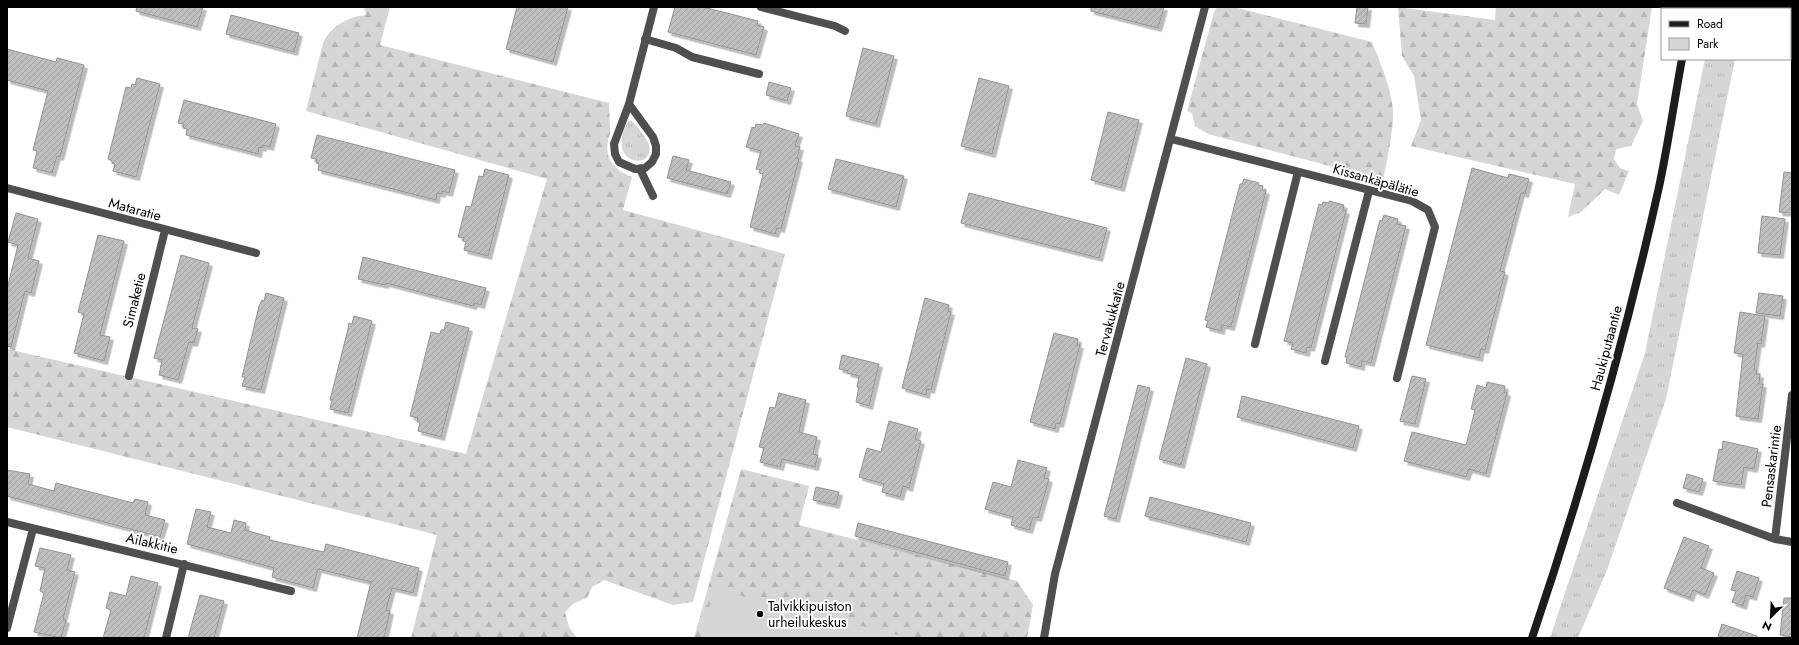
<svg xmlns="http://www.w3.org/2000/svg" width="1799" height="645" font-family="Jost,sans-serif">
  <defs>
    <pattern id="grass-tufts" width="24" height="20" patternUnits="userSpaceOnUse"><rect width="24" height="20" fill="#d6d6d6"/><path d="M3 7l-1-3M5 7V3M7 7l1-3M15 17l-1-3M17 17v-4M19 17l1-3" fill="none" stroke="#b6b6b6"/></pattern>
    <pattern id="forest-firs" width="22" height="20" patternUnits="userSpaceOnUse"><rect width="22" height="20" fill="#d6d6d6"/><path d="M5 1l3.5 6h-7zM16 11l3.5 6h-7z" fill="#b6b6b6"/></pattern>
    <pattern id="building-hatch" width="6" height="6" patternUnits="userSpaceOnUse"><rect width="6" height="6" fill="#bfbfbf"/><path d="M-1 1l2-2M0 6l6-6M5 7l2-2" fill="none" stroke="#a2a2a2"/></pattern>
    <filter id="shadow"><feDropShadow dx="3.5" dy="3.5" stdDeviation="0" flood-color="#0004"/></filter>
  </defs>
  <rect width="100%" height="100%" fill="#fff"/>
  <path fill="url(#grass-tufts)" d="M 1705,59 L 1735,59 L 1666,399 L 1607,570 L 1578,638 L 1550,638 L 1645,353 Z
    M 629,120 L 633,122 C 638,128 646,137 649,145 C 656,172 602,165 629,120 Z"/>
  <path fill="url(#forest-firs)" d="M 364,7 L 390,7 L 380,45 L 609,103 C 609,112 610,122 610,132 C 610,135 608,138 608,141 C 604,159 616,171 632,177 L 623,210 L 785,254 L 693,602 L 673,605 L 604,580 L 592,587 L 587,598 L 574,603 L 565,612 L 569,627 L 577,638 L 411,638 L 437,535 L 7,427 L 7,349 L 466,454 L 547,179 L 306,111 L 323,43 C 331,26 347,17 366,15 Z
    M 1217,7 L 1234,7 L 1372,42 C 1380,64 1391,86 1393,110 C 1394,128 1387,161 1383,180 L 1208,134 L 1195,126 L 1192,113 L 1187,111 L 1214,12 Z
    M 1398,7 L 1495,20 L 1496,7 L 1652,7 L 1637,104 L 1643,121 L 1631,146 L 1616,149 L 1614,159 L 1620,168 L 1629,171 L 1619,195 L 1605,189 L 1581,212 L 1568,217 L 1575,184 L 1411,146 L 1421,120 L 1414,76 L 1402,56 Z
    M 741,469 L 809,486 L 799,525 L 1017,581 L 1033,605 L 1027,638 L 694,638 Z"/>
  <path fill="#d6d6d6" d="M 714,589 L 909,638 L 702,638 Z"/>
  <path fill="url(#building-hatch)" stroke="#939393" filter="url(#shadow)" d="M 137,7 L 203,7 L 197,27 L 136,11 Z
    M 517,7 L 568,7 L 553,62 L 506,49 Z
    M 675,7 L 703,7 L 758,21 L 757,25 L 764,27 L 756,55 L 668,32 Z
    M 1091,7 L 1164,7 L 1158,28 L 1091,11 Z
    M 1357,7 L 1368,7 L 1366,24 L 1355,23 Z
    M 231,15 L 299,33 L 294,52 L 226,34 Z
    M 863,48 L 894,56 L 876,124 L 846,116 Z
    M 7,49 L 56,62 L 57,58 L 84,65 L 60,157 L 57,156 L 52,173 L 33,168 L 37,151 L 33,150 L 48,91 L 7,80 Z
    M 137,78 L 160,84 L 136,177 L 113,171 L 115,164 L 112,163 L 112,161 L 108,159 L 126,87 L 131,88 L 132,84 L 135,85 Z
    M 979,78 L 1009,86 L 992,154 L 961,146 Z
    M 769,82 L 791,88 L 787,101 L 766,95 Z
    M 184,100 L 276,124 L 270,147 L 263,145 L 263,148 L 259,147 L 258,154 L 186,135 L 187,129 L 183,128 L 184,124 L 178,123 Z
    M 1108,112 L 1139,120 L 1121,188 L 1091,180 Z
    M 764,123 L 799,134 L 795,146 L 800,147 L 797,158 L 799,159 L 781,229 L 777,228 L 775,234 L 750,227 L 763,174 L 759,173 L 760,170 L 756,169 L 761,151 L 746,147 L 752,127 L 755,128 L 756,124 L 763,125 Z
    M 317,135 L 455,170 L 449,193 L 442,191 L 442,194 L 437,193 L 436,200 L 318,170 L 319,164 L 316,163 L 317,159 L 311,158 Z
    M 673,156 L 689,160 L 686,170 L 731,182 L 727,194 L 667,178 Z
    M 836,159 L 904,176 L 896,207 L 828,189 Z
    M 1472,168 L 1508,178 L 1509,174 L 1529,179 L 1525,194 L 1521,193 L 1500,271 L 1505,272 L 1485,350 L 1481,349 L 1479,358 L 1426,345 Z
    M 485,169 L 509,175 L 488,256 L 464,250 L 466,242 L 463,241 L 464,238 L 458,237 L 466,206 L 471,207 L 479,176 L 483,177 Z
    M 1784,172 L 1792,173 L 1792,213 L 1779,212 Z
    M 1244,179 L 1259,183 L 1258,185 L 1263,186 L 1262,190 L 1266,191 L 1231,327 L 1222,325 L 1221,331 L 1206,327 L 1208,321 L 1205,320 L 1240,184 L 1242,184 Z
    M 969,193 L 1107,228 L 1099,258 L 961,223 Z
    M 1329,201 L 1344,205 L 1343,210 L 1346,211 L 1311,348 L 1307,347 L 1306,353 L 1291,349 L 1293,343 L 1284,341 L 1319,204 L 1322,205 L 1323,202 L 1329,203 Z
    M 16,213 L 38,219 L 28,258 L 39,261 L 31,293 L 25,291 L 11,347 L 7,346 L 7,289 L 18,245 L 8,242 Z
    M 1384,215 L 1398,219 L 1397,224 L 1406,226 L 1371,363 L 1362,361 L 1361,367 L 1346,363 L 1347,357 L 1345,357 L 1380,220 L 1382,221 Z
    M 1762,216 L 1785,219 L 1780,255 L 1758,253 Z
    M 98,235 L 124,241 L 100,335 L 110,337 L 104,361 L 74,353 L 84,314 L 78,312 Z
    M 181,255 L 209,263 L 192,328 L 198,329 L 194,343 L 189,342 L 178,380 L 159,375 L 162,360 L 154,358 Z
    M 363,257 L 486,288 L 481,305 L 474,303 L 473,306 L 386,283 L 385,285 L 358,279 Z
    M 266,293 L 284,298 L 261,390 L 242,386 L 245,377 L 242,377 L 259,306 L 262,300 L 264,301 Z
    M 1759,293 L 1783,296 L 1780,316 L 1756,313 Z
    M 925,298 L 949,305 L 948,311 L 951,312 L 931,390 L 927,389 L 926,395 L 902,388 Z
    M 1740,312 L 1765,316 L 1761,344 L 1758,343 L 1754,370 L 1757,370 L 1756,374 L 1760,374 L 1759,384 L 1763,384 L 1758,419 L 1736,416 L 1743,354 L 1734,353 Z
    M 354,316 L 372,321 L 348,413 L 330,409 L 332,400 L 330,400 L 348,329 L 349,323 L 352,324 Z
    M 446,322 L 469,328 L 441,437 L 418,431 L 420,422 L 417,422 L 418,418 L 410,416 L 431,332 L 440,334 L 441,330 L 444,330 Z
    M 1054,333 L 1078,339 L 1077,345 L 1080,345 L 1060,424 L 1056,423 L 1055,429 L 1030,422 Z
    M 842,355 L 879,364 L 869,406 L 856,402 L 859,387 L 857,387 L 859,376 L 847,373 L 848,371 L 839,369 Z
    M 1186,358 L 1207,364 L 1181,465 L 1159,459 Z
    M 1412,376 L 1426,379 L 1415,424 L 1400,421 Z
    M 1487,382 L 1505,386 L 1504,392 L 1507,393 L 1486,474 L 1469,469 L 1466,477 L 1404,461 L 1412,432 L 1466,445 L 1475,410 L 1471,409 L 1477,385 L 1486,388 Z
    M 1138,385 L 1150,388 L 1116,519 L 1104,516 Z
    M 779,393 L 806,400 L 799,432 L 817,437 L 813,454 L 818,455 L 815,467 L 782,459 L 780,467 L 760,462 L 764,448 L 759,447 L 770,407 L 775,408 Z
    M 1242,396 L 1359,426 L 1353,448 L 1237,417 Z
    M 889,421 L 918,429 L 915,439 L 921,441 L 909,488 L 903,486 L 900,497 L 882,492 L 884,484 L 859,477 L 867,448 L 881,452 Z
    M 1723,441 L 1758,449 L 1754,469 L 1744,467 L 1741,485 L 1713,481 L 1719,449 L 1722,450 Z
    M 1018,460 L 1047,468 L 1044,478 L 1049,479 L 1038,518 L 1033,517 L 1029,530 L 1011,525 L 1013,517 L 985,509 L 993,482 L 1011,487 Z
    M 7,470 L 30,474 L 28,484 L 54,491 L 56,483 L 133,503 L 135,499 L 148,502 L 145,515 L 165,520 L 160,537 L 7,496 Z
    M 1687,474 L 1703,479 L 1699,492 L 1683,488 Z
    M 816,487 L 839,492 L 836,505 L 813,500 Z
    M 1150,497 L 1251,523 L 1246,542 L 1145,516 Z
    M 196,509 L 211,512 L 207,527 L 231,533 L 234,520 L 246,523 L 245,530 L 270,537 L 269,540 L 324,552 L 326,544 L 419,568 L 413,593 L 392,588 L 386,610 L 390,611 L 384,638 L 357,638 L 371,582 L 318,569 L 313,588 L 272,577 L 274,568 L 187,544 Z
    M 858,523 L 1008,562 L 1005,576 L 855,536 Z
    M 1684,537 L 1709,546 L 1701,568 L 1714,573 L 1705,595 L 1693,590 L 1690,598 L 1664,588 Z
    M 40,548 L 71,555 L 67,570 L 75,572 L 63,619 L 66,620 L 61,638 L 34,632 L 44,593 L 40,591 L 45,568 L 35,566 Z
    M 1737,571 L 1759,578 L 1753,597 L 1746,595 L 1743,606 L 1732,602 L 1736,591 L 1731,590 Z
    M 131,576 L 158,583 L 144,638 L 103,638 L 111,610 L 106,608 L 110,592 L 126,596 Z
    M 200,595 L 224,601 L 214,638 L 188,638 Z
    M 1784,598 L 1792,598 L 1792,637 L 1780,635 Z
    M 1722,624 L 1757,636 L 1757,638 L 1725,638 L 1718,636 Z"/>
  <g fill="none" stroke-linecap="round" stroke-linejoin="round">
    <path stroke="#4f4f4f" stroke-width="8" d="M 761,7 L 835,26 L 845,31
      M 1709,9 L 1710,7
      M 645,39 L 676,48 L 692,57 L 759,74
      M 640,169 L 653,196
      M 1255,344 L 1298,172
      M 1325,361 L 1369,191"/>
    <path stroke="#4f4f4f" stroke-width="8" d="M 629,104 L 653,137 L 656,146 L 656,154 L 652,162 L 645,168 L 635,169 L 619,162 L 615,154 L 614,144 L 629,104 L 654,7
      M 1171,139 L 1412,201 L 1428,210 L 1435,227 L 1397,378
      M 7,188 L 256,253
      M 129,376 L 165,230
      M 1792,395 L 1775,539 L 1792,542
      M 1677,503 L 1775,539
      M 7,522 L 291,591
      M 7,628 L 33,529
      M 166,638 L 184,564
      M 1044,638 L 1055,574 L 1205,7"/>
    <path stroke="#1c1c1c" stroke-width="8" d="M 1687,9 L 1687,7
      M 1532,638 C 1582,490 1625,340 1659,187 C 1668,145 1674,102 1682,59"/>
  </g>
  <circle fill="#000" stroke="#fff" stroke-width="1.5" cx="760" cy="614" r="4"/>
  <g text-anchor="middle" stroke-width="4" stroke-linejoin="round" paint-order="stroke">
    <g font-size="14" fill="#000" stroke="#fff">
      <text transform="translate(1376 180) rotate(16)" y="5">Kissankäpälätie</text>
      <text transform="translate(135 209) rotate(15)" y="5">Mataratie</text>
      <text transform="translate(134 300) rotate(-76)" y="5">Simaketie</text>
      <text transform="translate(1110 319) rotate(-75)" y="5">Tervakukkatie</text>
      <text transform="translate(1606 348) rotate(-75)" y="5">Haukiputaantie</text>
      <text transform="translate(1771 466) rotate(-83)" y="5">Pensaskarintie</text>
      <text transform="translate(152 543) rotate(13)" y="5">Ailakkitie</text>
    </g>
    <g font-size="14" fill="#000" stroke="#fff" text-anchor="start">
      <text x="768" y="611">Talvikkipuiston<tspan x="768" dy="16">urheilukeskus</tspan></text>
    </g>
  </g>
  <rect width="1799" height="645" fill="none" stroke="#000000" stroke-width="16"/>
  <rect x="1661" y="8" width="130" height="52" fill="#ffffff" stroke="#999999"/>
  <rect x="1669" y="21" width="20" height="6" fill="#1c1c1c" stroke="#999999"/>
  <text x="1697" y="28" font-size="12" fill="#000000">Road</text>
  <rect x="1669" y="38" width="20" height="12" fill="#d6d6d6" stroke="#999999"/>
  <text x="1697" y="48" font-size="12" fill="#000000">Park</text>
  <g transform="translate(1771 617) rotate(204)" stroke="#ffffff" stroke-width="3" paint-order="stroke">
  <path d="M0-3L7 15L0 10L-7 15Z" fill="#000000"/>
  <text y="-6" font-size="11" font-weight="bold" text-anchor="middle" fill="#000000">N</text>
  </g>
</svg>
